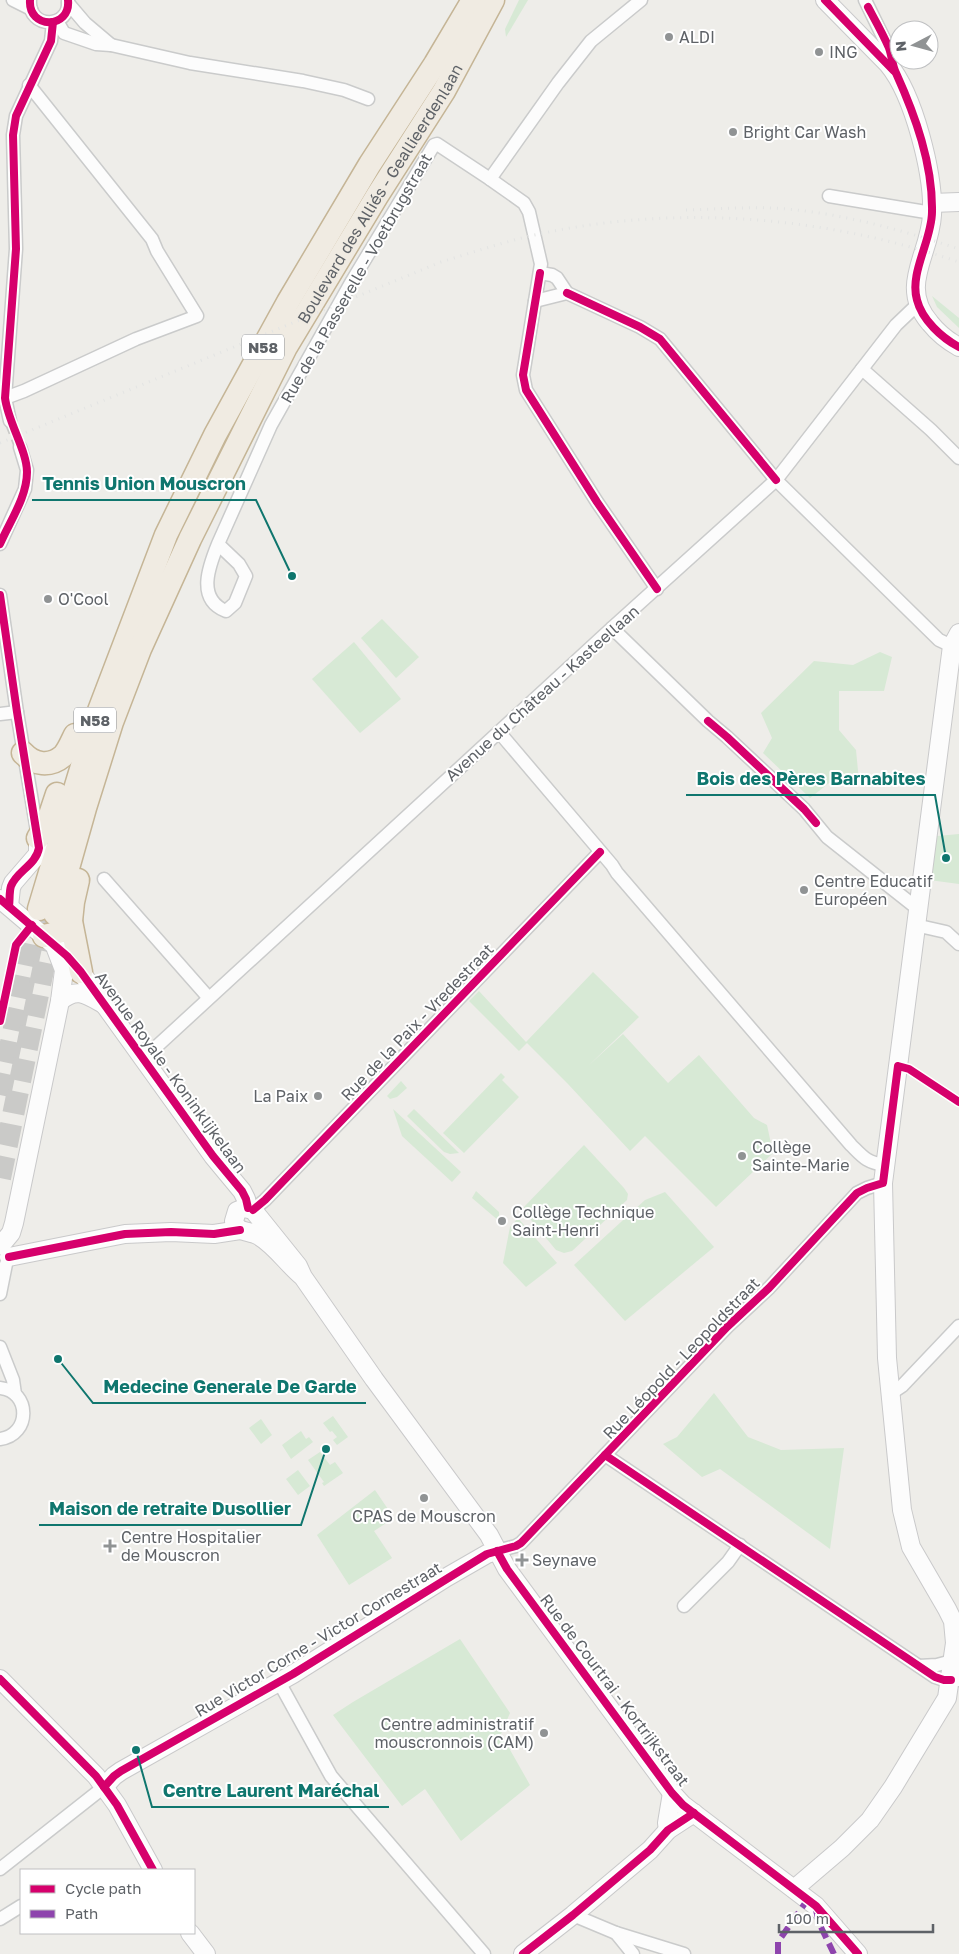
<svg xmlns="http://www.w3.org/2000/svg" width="959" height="1954" viewBox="0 0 959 1954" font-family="'Golos Text',sans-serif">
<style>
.green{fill:#d7e9d5}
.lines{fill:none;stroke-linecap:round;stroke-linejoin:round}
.street-tunnel{stroke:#cacac8;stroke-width:12;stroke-dasharray:12 6;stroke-linecap:butt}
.highway-tunnel{stroke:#cacac8;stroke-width:22;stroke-dasharray:22 11;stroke-linecap:butt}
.street-casing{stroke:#cacbcb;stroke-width:15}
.secondary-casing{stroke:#c9c9ca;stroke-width:20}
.highway-casing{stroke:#c5b596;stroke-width:25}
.street{stroke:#fcfcfc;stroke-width:12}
.secondary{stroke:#fcfcfc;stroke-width:18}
.highway{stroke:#f0ebe2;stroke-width:22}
.rail{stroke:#e3e4e3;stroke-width:3;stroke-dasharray:1 6;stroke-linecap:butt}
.quiet{stroke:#8e44ad;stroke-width:6;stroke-dasharray:12 6;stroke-linecap:butt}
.cycleway-casing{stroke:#fff;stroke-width:11}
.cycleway{stroke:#d6006c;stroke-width:8}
.poi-dot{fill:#909394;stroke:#fff;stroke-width:2}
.labels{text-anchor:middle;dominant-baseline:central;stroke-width:4;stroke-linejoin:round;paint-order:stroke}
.shield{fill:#fff;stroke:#8e9195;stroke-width:1}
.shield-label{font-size:15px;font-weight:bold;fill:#5e6267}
.poi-label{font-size:16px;fill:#5e6267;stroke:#fff;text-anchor:start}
.street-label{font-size:16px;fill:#5e6267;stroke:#fff}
.leader{fill:none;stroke:#0f766e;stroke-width:2}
.callout-dot{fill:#0f766e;stroke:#fff;stroke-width:2}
.callout-label{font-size:18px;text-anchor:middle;font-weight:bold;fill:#0f766e;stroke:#fff;stroke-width:4;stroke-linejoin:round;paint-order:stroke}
</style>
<rect width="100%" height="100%" fill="#eeede9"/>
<g class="green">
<polygon points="519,0 528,0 506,37 505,29"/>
<polygon points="932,296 959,318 959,328 937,307"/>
<polygon points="382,619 419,657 396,678 361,638"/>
<polygon points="354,642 401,699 360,733 312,679"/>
<polygon points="880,652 892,657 884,691 839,691 839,730 856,750 859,781 833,780 810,798 763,753 772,738 761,713 814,661 853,665"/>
<polygon points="959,834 959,884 929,880 937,836"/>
<polygon points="593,972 639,1017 588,1066 623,1034 668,1083 699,1055 754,1118 767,1125 773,1153 716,1207 645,1136 630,1151 568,1084 527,1043 519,1051 469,1001 479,991 526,1042"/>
<polygon points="501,1073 505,1077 502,1080 519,1097 464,1153 443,1133"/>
<polygon points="401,1081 407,1088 397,1097 390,1099 387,1096"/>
<polygon points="393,1109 461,1172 452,1182 402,1136"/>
<polygon points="414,1109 459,1153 450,1154 444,1152 407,1116"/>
<polygon points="584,1145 624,1188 628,1194 627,1200 572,1251 564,1253 556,1250 522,1209"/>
<polygon points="476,1191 499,1212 499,1221 472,1198"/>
<polygon points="665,1192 714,1247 625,1321 574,1265 645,1200"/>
<polygon points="518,1218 557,1263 526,1287 503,1263 510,1227"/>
<polygon points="714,1393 748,1437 781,1450 844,1448 830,1549 720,1469 702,1477 663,1444 677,1437"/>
<polygon points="333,1416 348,1437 337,1445 333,1440 337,1437 332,1431 330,1432 323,1423"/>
<polygon points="261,1419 272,1435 261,1444 249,1428"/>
<polygon points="301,1431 306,1439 309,1437 313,1442 291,1459 282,1445"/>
<polygon points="320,1452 330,1465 335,1462 343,1473 324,1486 322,1483 324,1482 308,1460"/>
<polygon points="298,1470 310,1486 298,1495 286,1479"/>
<polygon points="375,1490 394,1518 374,1531 392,1558 349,1585 317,1535"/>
<polygon points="460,1639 510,1713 501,1734 530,1785 461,1841 425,1789 402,1806 333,1715 353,1702"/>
</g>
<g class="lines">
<polyline class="street-tunnel" points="10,421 20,447"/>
<g class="highway-tunnel">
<polyline points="0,1095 39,909"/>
<polyline points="0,1178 53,922"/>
</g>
<defs>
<g id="street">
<polyline points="13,0 31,9"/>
<path d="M 30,0 C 28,30 71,29 68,0"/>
<polyline points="865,0 889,49 895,70"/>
<polyline points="68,3 85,23 111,45"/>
<polyline points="57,21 64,33 96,44 111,45 190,63 303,81 344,90 368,99"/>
<polyline points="490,179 558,83 591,41 641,0"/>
<polyline points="829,196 932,213"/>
<polyline points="540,273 552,275 557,278 567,293 640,327 660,339 776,480 939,640 952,646"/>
<polyline points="535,301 567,293"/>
<polyline points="862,369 931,430 959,458"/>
<polyline points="5,398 24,391 136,339 197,316 157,251 152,239 29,85"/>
<polyline points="10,421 5,398 16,249 13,135 16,116 51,41 53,22"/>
<polyline points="0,544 25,489 27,470 20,447"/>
<path d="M 218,544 L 239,564 L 246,576 L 235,603 L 226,611 C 196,599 209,566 218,544 L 271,425 L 352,281 L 434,145 L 437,144 L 490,179 L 524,203 L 529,212 L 541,264 L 523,375 L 526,390 L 597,502 L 657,589"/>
<polyline points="0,595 17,712 38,837"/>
<polyline points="612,628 708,721 727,737 804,809 827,837 918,909"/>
<polyline points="0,714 17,712"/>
<path d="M 499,732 L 612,865 L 617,873 L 851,1145 C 863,1157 866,1162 884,1165"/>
<polyline points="104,879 208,997"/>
<polyline points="915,925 946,932 959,944"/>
<polyline points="143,1059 612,628 776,480 896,325 918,304"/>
<polyline points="253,1210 265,1200 600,852"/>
<polyline points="0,1294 6,1264"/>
<polyline points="0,1347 13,1380 15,1394"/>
<path d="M 0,1388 C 31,1391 31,1435 0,1439"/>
<polyline points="890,1394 902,1386 959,1326"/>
<polyline points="605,1455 935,1677 944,1680 959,1680"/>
<polyline points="497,1551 516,1546 521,1543 727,1327 769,1288 857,1193 867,1188 883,1183"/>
<polyline points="684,1606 728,1562 740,1545"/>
<polyline points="919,1666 937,1665 952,1661"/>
<polyline points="279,1682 331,1776 484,1954"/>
<polyline points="0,1869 104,1787"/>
<polyline points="573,1915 616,1933 684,1954"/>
<polyline points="0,1919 21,1906"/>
<polyline points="616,1933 633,1954"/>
</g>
<g id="secondary">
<path d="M 825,0 L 888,64 C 914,95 934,175 932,215 C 930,255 898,286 930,323 C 938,333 948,341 959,347"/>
<polyline points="932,203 959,202"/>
<polyline points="0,899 67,956 81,972 213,1156 242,1191 246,1199 248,1208"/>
<polyline points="9,906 11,888 13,883 38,854 38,838"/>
<path d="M 60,1001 C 77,987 86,994 103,1004"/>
<polyline points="1,1245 11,1233 14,1223 60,1001 64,970 56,949"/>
<polyline points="9,1257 125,1234 171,1232 214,1234 240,1230"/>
<path d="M 303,1277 C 288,1265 276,1246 259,1236 C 250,1230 237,1234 234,1221 L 237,1211 L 244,1208 L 253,1210 L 298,1266 L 303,1277 L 374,1379 L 489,1535 L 507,1569 L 672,1793 L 683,1805 L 816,1906 L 858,1954"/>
<polyline points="0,1679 96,1776 117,1805 153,1870"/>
<polyline points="104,1787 114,1776 121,1771 293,1674 447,1577 487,1554 497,1551"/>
<polyline points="668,1830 667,1823 672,1793"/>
<polyline points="794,1889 842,1848 870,1820 893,1787 947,1698 955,1643 953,1621 947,1609 911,1547 902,1510 887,1358 883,1183 952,646 959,633"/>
<polyline points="190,1933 206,1954"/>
<polyline points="523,1954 573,1915 650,1850 668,1830 694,1813"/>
</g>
<g id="highway">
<path d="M 23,753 C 34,765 50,767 63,756 C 68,751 72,741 75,735"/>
<polyline points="38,838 48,821 57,794"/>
<polyline points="78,880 73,902 71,921 81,972"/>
<polyline points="39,909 97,716 166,535 215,435 288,302 370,164 435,64 473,0"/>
<path id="s1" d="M 55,914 L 85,808 L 112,722 L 140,649 L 190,539 L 286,347 L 377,196 L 444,91 L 493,0"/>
<path d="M 44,936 C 56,933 64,932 71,921"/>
</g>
</defs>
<use href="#street" class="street-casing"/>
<use href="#secondary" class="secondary-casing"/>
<use href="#highway" class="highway-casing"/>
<use href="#street" class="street"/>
<use href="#secondary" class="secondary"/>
<use href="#highway" class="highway"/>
<g class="rail">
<path d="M 686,210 C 716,209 745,207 774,208 C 837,212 899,229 959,249"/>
<path d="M 0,443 L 441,262 C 474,252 506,241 539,234 C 679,204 824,216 959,262"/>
</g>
<g class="quiet">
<polyline points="816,1910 819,1923 834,1954"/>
<polyline points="778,1954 778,1942 808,1899"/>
</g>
<defs>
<g id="cycleway">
<path d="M 30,0 C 28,30 71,29 68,0"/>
<polyline points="825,0 894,71"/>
<path d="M 868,7 C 875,20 883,34 889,48 C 892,56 892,65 896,73 C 915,115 933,164 932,212 C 932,240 909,273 917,300 C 922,320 942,338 959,347"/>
<polyline points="540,273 523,375 526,390 597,502 657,589"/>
<polyline points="567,293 640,327 660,339 776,480"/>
<path d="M 0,544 C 10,521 27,497 27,472 C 27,451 8,422 5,398 L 16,249 L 13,135 L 16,116 L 51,41 L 53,22"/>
<path d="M 0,595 L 17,712 L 39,848 C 36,865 17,871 11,886 C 9,892 10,900 9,906"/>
<polyline points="708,721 727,737 804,809 816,823"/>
<polyline points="0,899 67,956 81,972 213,1156 242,1191 246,1199 248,1208"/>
<polyline points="0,1021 16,945 32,925"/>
<polyline points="253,1210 265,1200 600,852"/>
<polyline points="9,1257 125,1234 171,1232 214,1234 240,1230"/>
<polyline points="605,1455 935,1677 944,1680 951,1680"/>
<polyline points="497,1551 507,1569 672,1793 683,1805 816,1906 858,1954"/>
<polyline points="0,1679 96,1776 117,1805 153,1870"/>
<polyline points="104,1787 114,1776 121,1771 293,1674 487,1554 516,1546 521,1543 727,1327 769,1288 857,1193 867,1188 883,1183 898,1066 909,1069 959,1102"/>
<polyline points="523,1954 573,1915 650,1850 668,1830 694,1813"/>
</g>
</defs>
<use href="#cycleway" class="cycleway-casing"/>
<use href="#cycleway" class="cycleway"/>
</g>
<g class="poi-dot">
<circle cx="669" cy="37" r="5"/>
<circle cx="819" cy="52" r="5"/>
<circle cx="733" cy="132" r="5"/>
<circle cx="48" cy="599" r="5"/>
<circle cx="804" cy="890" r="5"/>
<circle cx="318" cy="1096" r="5"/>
<circle cx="742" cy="1156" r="5"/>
<circle cx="502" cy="1221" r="5"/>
<circle cx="424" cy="1498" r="5"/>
<path d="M107.5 1538.5h5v5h5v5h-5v5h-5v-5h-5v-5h5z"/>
<path d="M519.5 1552.5h5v5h5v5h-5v5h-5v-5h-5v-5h5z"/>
<circle cx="544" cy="1733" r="5"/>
</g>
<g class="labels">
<g class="shield">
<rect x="242" y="334.5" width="42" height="25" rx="4"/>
<rect x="74" y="707.5" width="42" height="25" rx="4"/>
</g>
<g class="shield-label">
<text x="263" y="347">N58</text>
<text x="95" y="720">N58</text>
</g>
<g class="poi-label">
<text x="679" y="37">ALDI</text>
<text x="829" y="52">ING</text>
<text x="743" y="132">Bright Car Wash</text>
<text x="58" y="599">O'Cool</text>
<text x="814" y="881">Centre Educatif<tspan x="814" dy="18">Européen</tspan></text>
<text x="308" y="1096" text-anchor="end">La Paix</text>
<text x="752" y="1147">Collège<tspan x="752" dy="18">Sainte-Marie</tspan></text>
<text x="512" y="1212">Collège Technique<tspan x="512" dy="18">Saint-Henri</tspan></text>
<text x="424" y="1516" text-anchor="middle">CPAS de Mouscron</text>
<text x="121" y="1537">Centre Hospitalier<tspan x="121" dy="18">de Mouscron</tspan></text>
<text x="532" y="1560">Seynave</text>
<text x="534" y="1724" text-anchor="end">Centre administratif<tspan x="534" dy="18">mouscronnois (CAM)</tspan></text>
</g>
<g class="street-label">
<text stroke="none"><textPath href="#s1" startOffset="794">Boulevard des Alliés - Geallieerdenlaan</textPath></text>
<text transform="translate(356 278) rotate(-60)">Rue de la Passerelle - Voetbrugstraat</text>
<text transform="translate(542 693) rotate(-42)">Avenue du Château - Kasteellaan</text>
<text transform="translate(417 1022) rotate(-46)">Rue de la Paix - Vredestraat</text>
<text transform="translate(171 1072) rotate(54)">Avenue Royale - Koninklijkelaan</text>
<text transform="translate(681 1358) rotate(-46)">Rue Léopold - Leopoldstraat</text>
<text transform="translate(318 1639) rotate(-31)">Rue Victor Corne - Victor Cornestraat</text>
<text transform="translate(615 1690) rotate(53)">Rue de Courtrai - Kortrijkstraat</text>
</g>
</g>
<path class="leader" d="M292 576L256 500H32M946 858L935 795H686M58 1359L93 1403H366M326 1449L301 1525H39M136 1750L152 1807H389"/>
<g class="callout-dot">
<circle cx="292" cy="576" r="5"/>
<circle cx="946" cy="858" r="5"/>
<circle cx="58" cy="1359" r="5"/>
<circle cx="326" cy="1449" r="5"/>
<circle cx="136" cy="1750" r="5"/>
</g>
<g class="callout-label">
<text x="144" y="490">Tennis Union Mouscron</text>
<text x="811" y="785">Bois des Pères Barnabites</text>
<text x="230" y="1393">Medecine Generale De Garde</text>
<text x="170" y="1515">Maison de retraite Dusollier</text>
<text x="271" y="1797">Centre Laurent Maréchal</text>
</g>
<rect x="20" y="1869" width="175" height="65" fill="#ffffff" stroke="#bfc0c2"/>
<rect x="30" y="1885" width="25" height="8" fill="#d6006c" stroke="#bfc0c2"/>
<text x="65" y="1894" font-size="15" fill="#5e6267">Cycle path</text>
<rect x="30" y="1910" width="25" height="8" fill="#8e44ad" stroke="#bfc0c2"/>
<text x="65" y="1919" font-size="15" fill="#5e6267">Path</text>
<g transform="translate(914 45) rotate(264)"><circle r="24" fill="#ffffff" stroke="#bfc0c2"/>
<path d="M0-4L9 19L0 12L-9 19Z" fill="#909394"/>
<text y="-8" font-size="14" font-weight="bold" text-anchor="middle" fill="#5e6267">N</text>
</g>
<path d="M779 1924v8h154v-8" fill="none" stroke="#5e6267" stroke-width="2.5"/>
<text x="786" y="1924" font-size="15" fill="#5e6267" stroke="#ffffff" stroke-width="4" paint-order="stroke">100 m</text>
</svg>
